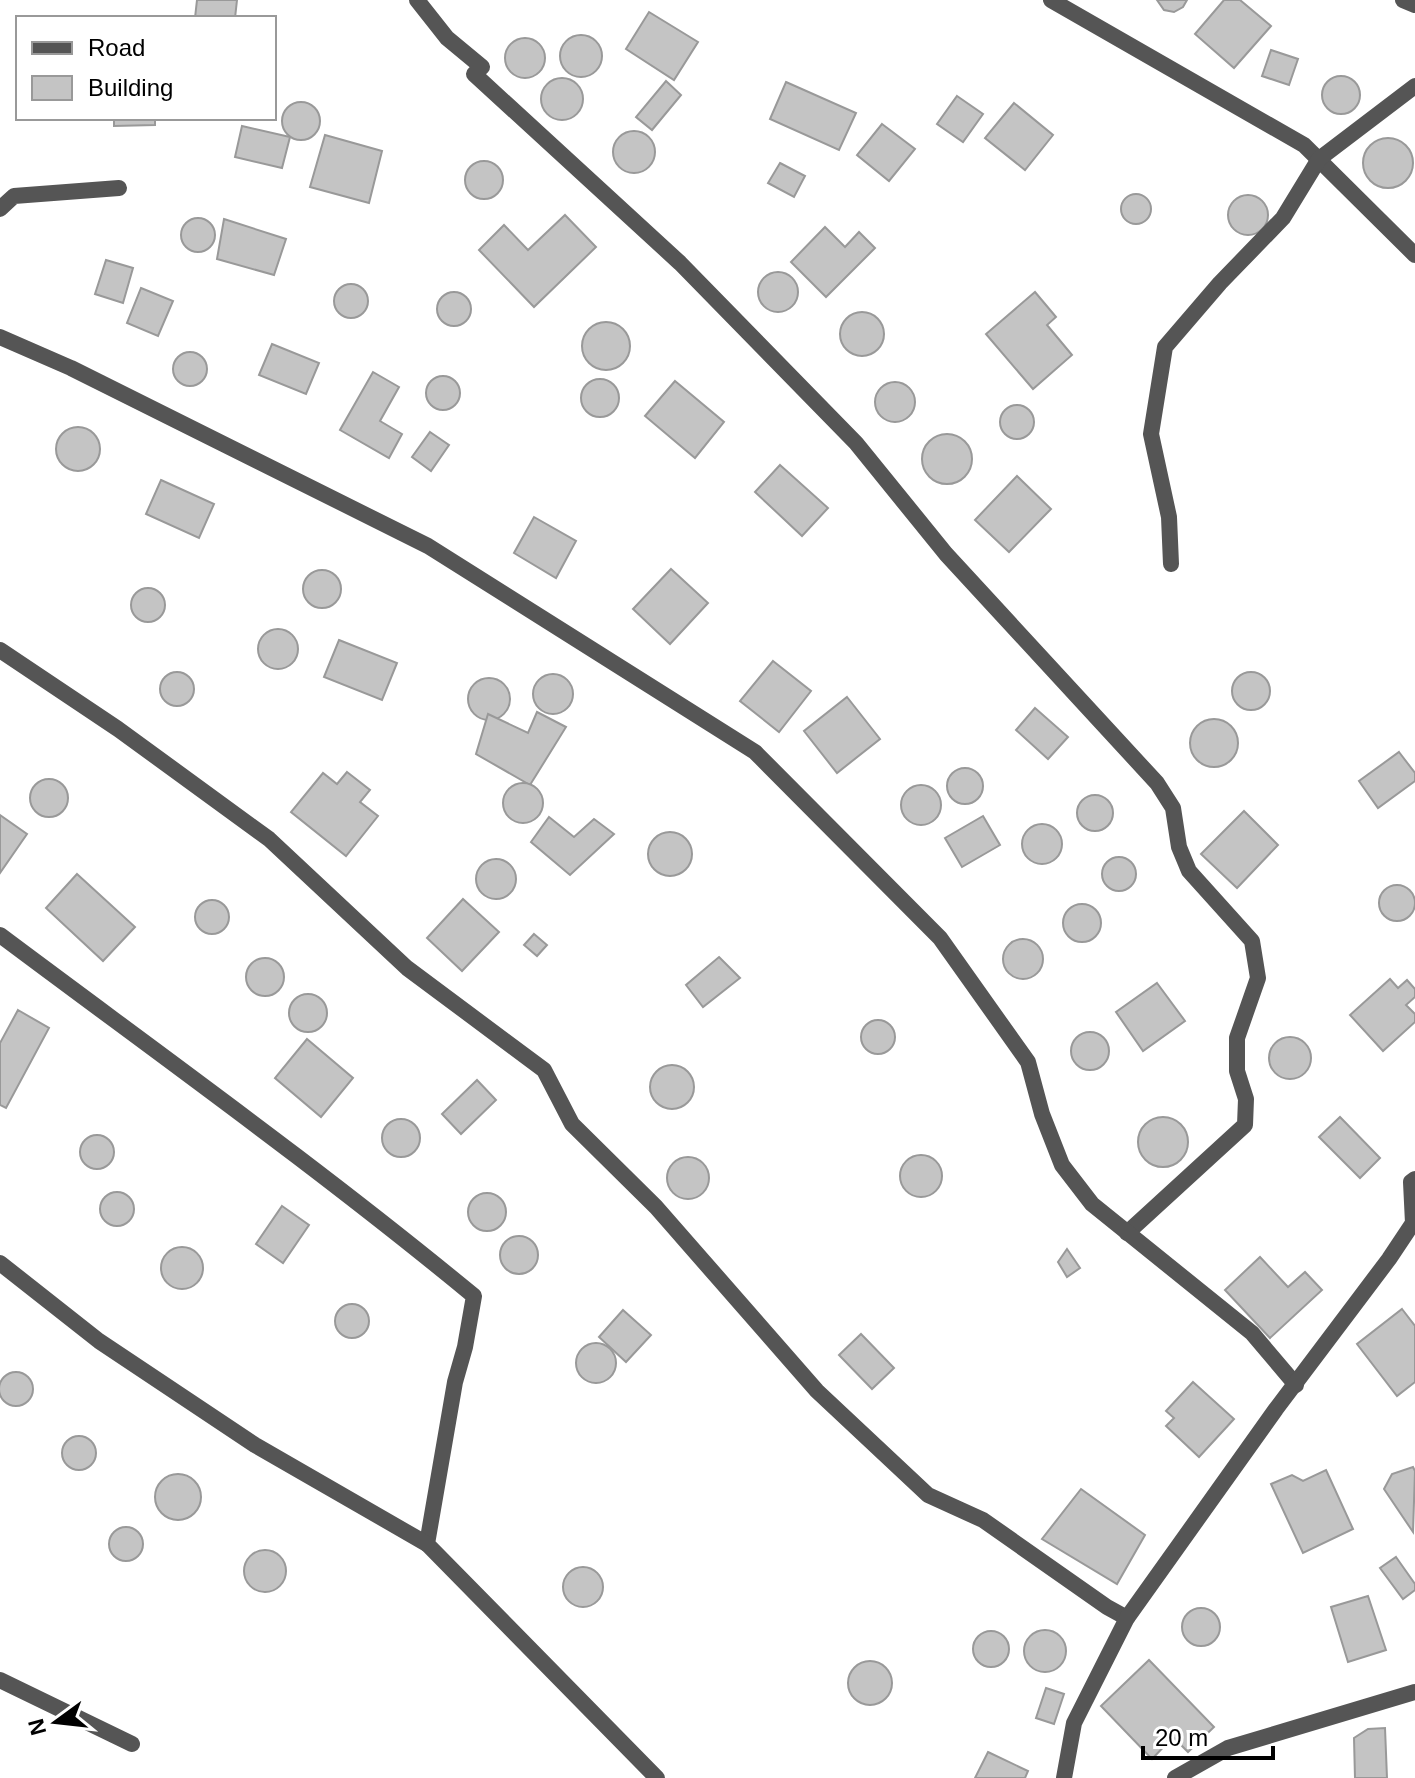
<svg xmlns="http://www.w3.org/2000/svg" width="1415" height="1778" viewBox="0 0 1415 1778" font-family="Helvetica,sans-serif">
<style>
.building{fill:#c4c4c4;stroke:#999;stroke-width:2}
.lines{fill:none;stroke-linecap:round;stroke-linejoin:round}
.service{stroke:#555;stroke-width:16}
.minor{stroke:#555;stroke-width:16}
</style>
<rect width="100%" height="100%" fill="#fff"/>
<g class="building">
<polygon points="197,0 237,0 235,18 195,18"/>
<polygon points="1157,0 1187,0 1183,7 1174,12 1164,10"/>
<polygon points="1224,0 1240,0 1271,26 1234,68 1195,34"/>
<polygon points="649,12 698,42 674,80 626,49"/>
<circle cx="581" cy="56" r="21"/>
<circle cx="525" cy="58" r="20"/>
<polygon points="1271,50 1298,59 1289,85 1262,76"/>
<circle cx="1341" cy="95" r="19"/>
<circle cx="562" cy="99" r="21"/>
<polygon points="666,81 681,95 652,130 636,117"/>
<polygon points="786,82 856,113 839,150 770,119"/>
<polygon points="957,96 983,114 963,142 937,124"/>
<circle cx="301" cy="121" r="19"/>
<polygon points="1014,103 1053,135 1025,170 985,138"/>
<polygon points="114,118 155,118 155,125 114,126"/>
<polygon points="882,124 915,149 889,181 857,155"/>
<polygon points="242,126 290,137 282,168 235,157"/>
<circle cx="634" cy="152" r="21"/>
<polygon points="325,135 382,151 369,203 310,187"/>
<circle cx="1388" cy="163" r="25"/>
<circle cx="484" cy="180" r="19"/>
<polygon points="780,163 805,176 794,197 768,183"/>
<circle cx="1136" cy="209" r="15"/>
<circle cx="1248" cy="215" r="20"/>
<polygon points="565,215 596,247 534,307 479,250 504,225 528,250"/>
<circle cx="198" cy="235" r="17"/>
<polygon points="224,219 286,239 274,275 217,259"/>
<polygon points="825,227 845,247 859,232 875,248 826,297 791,262"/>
<polygon points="106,260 133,268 123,303 95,294"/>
<circle cx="778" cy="292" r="20"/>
<circle cx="351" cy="301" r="17"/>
<polygon points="141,288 173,301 158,336 127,323"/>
<circle cx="454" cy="309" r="17"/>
<polygon points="1035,292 1056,317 1047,325 1072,355 1033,389 986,334"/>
<circle cx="862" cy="334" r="22"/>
<circle cx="606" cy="346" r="24"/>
<polygon points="272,344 319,363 306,394 259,375"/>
<circle cx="190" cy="369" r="17"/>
<polygon points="373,372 399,387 380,421 402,434 389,458 340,430"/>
<circle cx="443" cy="393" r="17"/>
<circle cx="600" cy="398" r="19"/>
<polygon points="675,381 724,422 695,458 645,416"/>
<circle cx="895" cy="402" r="20"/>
<circle cx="1017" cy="422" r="17"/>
<circle cx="78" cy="449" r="22"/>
<polygon points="430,432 449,445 431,471 412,457"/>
<circle cx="947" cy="459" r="25"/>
<polygon points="780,465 828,508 802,536 755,492"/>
<polygon points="1017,476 1051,509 1009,552 975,520"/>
<polygon points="161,480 214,504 199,538 146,514"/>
<polygon points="534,517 576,541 556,578 514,553"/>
<polygon points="671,569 708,603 670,644 633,609"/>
<circle cx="322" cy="589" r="19"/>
<circle cx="148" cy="605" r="17"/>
<circle cx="278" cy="649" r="20"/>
<polygon points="339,640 397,663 382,700 324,677"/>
<polygon points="773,661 811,691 779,732 740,701"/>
<circle cx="1251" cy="691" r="19"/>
<circle cx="177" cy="689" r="17"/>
<circle cx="553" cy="694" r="20"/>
<circle cx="489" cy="699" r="21"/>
<polygon points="847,697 880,739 837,773 804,731"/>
<polygon points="1035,708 1068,737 1048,759 1016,730"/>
<polygon points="537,712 566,727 530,785 476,754 488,714 528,733"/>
<circle cx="1214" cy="743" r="24"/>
<polygon points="1399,752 1415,773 1415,781 1378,808 1359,781"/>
<circle cx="965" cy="786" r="18"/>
<polygon points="347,772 370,790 360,802 378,816 346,856 291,812 323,773 337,784"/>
<circle cx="49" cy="798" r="19"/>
<circle cx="523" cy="803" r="20"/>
<circle cx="921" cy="805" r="20"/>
<circle cx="1095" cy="813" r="18"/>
<polygon points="1244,811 1278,845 1237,888 1201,854"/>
<polygon points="0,815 27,834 0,873"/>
<polygon points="983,816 1000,845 962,867 945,838"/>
<polygon points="549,817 574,837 594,819 614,834 570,875 531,842"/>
<circle cx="1042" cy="844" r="20"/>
<circle cx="670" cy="854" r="22"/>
<circle cx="1119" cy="874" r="17"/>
<circle cx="496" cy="879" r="20"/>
<polygon points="77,874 135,927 103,961 46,908"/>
<circle cx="1397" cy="903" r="18"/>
<polygon points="463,899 499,932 462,971 427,938"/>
<circle cx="212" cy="917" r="17"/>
<circle cx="1082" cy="923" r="19"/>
<polygon points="534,934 547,945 537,956 524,945"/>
<circle cx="1023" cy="959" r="20"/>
<polygon points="719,957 740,978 703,1007 686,985"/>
<circle cx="265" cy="977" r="19"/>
<polygon points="1390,979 1398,988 1407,980 1415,989 1415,997 1406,1005 1415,1014 1415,1022 1383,1051 1350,1015"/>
<polygon points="1157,983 1185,1021 1143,1051 1116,1012"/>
<circle cx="308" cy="1013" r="19"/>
<polygon points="18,1010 49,1028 6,1108 0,1105 0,1043"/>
<circle cx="878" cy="1037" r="17"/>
<circle cx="1090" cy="1051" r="19"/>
<circle cx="1290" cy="1058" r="21"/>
<polygon points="307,1039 353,1078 321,1117 275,1078"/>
<circle cx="672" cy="1087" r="22"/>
<polygon points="477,1080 496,1100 461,1134 442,1114"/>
<circle cx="1163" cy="1142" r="25"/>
<polygon points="1340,1117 1380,1158 1360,1178 1319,1137"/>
<circle cx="401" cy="1138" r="19"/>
<circle cx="97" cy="1152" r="17"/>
<circle cx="921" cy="1176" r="21"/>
<circle cx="688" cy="1178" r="21"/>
<circle cx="117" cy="1209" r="17"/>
<circle cx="487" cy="1212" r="19"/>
<polygon points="282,1206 309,1225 283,1263 256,1244"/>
<circle cx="519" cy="1255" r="19"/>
<circle cx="182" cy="1268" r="21"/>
<polygon points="1067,1249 1080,1268 1067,1277 1058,1262"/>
<polygon points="1260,1257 1288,1287 1305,1272 1322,1290 1270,1338 1225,1290"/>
<circle cx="352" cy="1321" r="17"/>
<polygon points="1402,1309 1415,1326 1415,1382 1397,1396 1357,1344"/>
<polygon points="623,1310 651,1335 626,1362 599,1337"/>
<polygon points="861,1334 894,1368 872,1389 839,1355"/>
<circle cx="596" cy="1363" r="20"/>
<circle cx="16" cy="1389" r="17"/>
<polygon points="1193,1382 1234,1419 1199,1457 1166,1426 1174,1418 1166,1411"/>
<circle cx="79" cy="1453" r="17"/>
<polygon points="1413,1467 1415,1471 1413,1532 1384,1489 1392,1474"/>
<polygon points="1326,1470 1353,1529 1303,1553 1271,1484 1292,1475 1303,1481"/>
<circle cx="178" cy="1497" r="23"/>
<polygon points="1081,1489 1145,1535 1117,1584 1042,1539"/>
<circle cx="126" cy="1544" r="17"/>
<circle cx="265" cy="1571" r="21"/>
<polygon points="1396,1557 1415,1584 1415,1590 1403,1599 1380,1568"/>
<circle cx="583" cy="1587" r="20"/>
<polygon points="1368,1596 1386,1650 1348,1662 1331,1607"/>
<circle cx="1201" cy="1627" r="19"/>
<circle cx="1045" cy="1651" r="21"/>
<circle cx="991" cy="1649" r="18"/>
<polygon points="1149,1660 1214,1727 1188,1752 1173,1737 1152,1759 1101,1706"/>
<circle cx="870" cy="1683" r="22"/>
<polygon points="1046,1688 1064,1694 1054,1724 1036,1718"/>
<polygon points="1385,1728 1387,1778 1355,1778 1354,1738 1368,1729"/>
<polygon points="988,1752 1028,1771 1025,1778 975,1778"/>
</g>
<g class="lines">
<polyline class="service" points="0,209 14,196 119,188"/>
<g class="minor">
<polyline points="417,0 447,38 482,67 474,74 680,263 856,443 946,554 1157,783 1173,808 1179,847 1189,871 1252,941 1258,978 1237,1038 1237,1071 1246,1099 1245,1125 1127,1233"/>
<polyline points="1051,0 1304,145 1415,255"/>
<polyline points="1403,0 1415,5"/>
<polyline points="0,337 71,368 428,546 755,752 940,938 1028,1062 1042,1114 1062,1165 1092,1204 1252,1333 1296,1385"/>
<polyline points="1171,564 1169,517 1151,434 1165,347 1220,283 1283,218 1319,159 1415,86"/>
<polyline points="0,650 118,729 269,839 407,968 544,1070 572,1124 656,1207 817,1391 928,1495 983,1520 1107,1607 1127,1618"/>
<path d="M 0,935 C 159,1054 320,1169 474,1296 L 465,1347 L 455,1382 L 427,1544 L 657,1778"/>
<polyline points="0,1263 99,1341 255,1445 427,1544"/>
<polyline points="0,1680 132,1744"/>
<polyline points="1064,1778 1074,1723 1127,1618 1276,1409 1389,1259 1413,1223 1411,1182 1415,1179"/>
<polyline points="1175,1778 1228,1748 1415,1692"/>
</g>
</g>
<rect x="16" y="16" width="260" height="104" fill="#ffffff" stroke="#999999" stroke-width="2"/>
<rect x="32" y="42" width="40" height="12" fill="#555555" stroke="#999999" stroke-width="2"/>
<text x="88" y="56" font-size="24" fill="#000000">Road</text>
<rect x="32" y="76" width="40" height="24" fill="#c4c4c4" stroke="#999999" stroke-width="2"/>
<text x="88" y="96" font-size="24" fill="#000000">Building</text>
<g transform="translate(56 1722) rotate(255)" stroke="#ffffff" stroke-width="6" paint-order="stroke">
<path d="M0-6L14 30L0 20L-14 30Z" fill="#000000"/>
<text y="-12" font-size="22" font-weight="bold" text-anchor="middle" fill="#000000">N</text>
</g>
<path d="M1143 1746v12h130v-12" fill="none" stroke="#000000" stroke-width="4"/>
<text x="1155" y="1746" font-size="24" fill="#000000" stroke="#ffffff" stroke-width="6" paint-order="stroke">20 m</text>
</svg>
